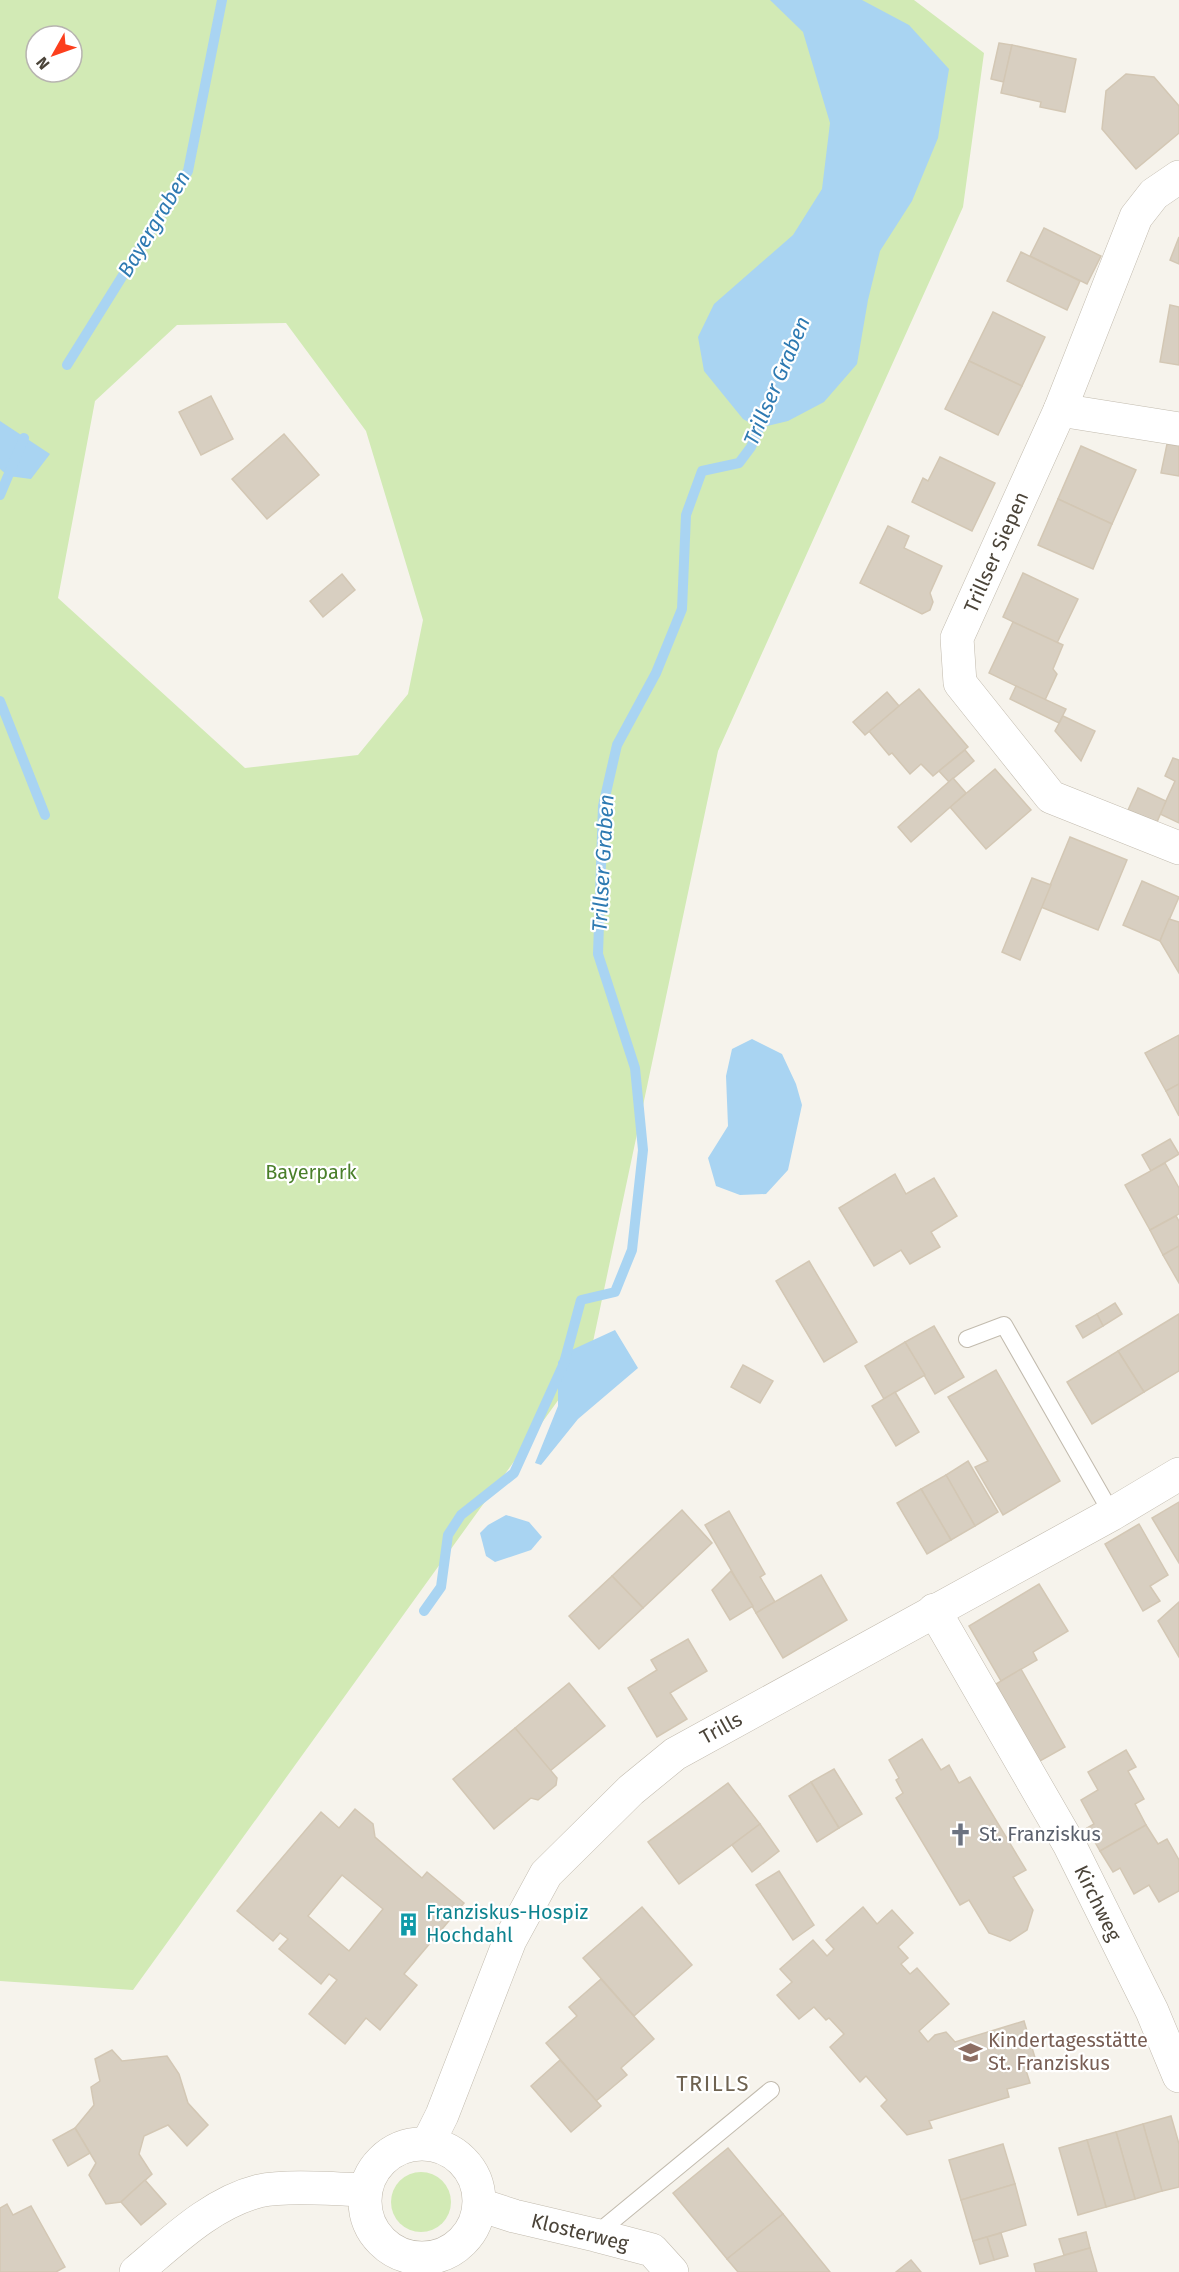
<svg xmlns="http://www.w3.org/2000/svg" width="1179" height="2272" viewBox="0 0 1179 2272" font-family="'Fira Sans',sans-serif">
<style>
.green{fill:#d2eab5;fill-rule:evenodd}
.water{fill:#a9d4f2}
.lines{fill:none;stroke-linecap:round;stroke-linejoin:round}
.stream{stroke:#a9d4f2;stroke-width:10}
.building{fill:#d8cfc1;stroke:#d3c7b4;stroke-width:1.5;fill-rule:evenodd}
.lane-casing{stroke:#c2bbae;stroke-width:18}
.street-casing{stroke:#c2bbae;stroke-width:34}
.lane{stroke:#fff;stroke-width:16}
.street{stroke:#fff;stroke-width:33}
.labels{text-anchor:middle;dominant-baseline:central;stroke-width:4.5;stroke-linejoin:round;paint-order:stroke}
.street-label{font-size:20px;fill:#4b4439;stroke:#fff}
.park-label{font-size:20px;fill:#4a7f2a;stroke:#fff}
.worship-label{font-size:20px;fill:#5b616d;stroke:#fff;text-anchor:start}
.culture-label{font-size:20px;fill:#0d838f;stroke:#fff;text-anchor:start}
.education-label{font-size:20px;fill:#785e54;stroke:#fff;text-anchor:start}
.water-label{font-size:21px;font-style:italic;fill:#2e7ab2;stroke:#fff}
.quarter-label{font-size:22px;letter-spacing:1.5px;fill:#6e6250;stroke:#fff}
</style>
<rect width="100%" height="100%" fill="#f6f3ec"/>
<g class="green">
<path d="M 0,0 L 914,0 L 984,53 L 963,207 L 718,751 L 590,1356 L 133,1990 L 0,1981 ZM 36,36 L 72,36 L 72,72 L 36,72 ZM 286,323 L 366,431 L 423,620 L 408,694 L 358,755 L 245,768 L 58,598 L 95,401 L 177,325 Z"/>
<circle cx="421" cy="2202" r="30"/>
</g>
<g class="water">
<polygon points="770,0 862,0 909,25 949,69 938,138 912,201 880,251 868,300 857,364 824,402 788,421 759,428 743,419 704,371 698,337 714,304 793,235 822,189 830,123 803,32"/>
<polygon points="0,421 50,454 31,479 8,476 0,469"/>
<polygon points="752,1039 782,1054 796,1084 802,1105 788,1170 766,1194 740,1195 716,1186 708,1158 728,1126 726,1076 732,1049"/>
<polygon points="615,1330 638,1368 578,1419 541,1465 535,1463 558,1406 558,1362 565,1353"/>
<polygon points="506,1515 529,1522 542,1537 531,1550 495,1562 486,1556 480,1533 488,1525"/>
</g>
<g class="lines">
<g class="stream">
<polyline points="67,365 188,171 222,0"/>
<polyline points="0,495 24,438"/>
<polyline points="0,701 45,815"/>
<polyline points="424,1611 441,1587 448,1535 461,1515 514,1473 564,1363 581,1300 615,1292 632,1250 643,1150 635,1068 598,954 603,806 617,745 656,673 682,609 686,515 702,471 739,463 751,447 765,415"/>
</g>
</g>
<g class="building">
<polygon points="999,43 1012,45 1004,82 991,79"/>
<polygon points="1012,45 1076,59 1065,112 1040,107 1041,102 1001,93"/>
<polygon points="1126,74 1154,77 1179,106 1179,133 1136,169 1102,129 1106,91"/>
<polygon points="1044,228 1101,256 1087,284 1030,256"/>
<polygon points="1179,237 1179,264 1170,260"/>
<polygon points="1021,252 1080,281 1067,310 1007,281"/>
<polygon points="1170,305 1179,307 1179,365 1160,362"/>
<polygon points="993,312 1045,337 1022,386 969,361"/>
<polygon points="969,361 1022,386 998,435 945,409"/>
<polygon points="211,396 233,439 201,455 179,412"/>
<polygon points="284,434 319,475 267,519 232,479"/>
<polygon points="1167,444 1179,446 1179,476 1161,473"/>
<polygon points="1081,446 1136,470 1112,524 1058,499"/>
<polygon points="940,457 995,483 972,531 912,502 923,478 928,481"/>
<polygon points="1058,499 1112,524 1093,569 1038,545"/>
<polygon points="888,526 909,536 904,548 942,566 930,593 933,602 930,610 922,614 860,583"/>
<polygon points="1023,573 1078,599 1057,643 1003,617"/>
<polygon points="342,574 355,590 323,617 310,601"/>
<polygon points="1013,622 1063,645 1053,669 1057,674 1045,700 989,673"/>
<polygon points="1016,686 1066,709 1059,723 1010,699"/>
<polygon points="919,689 968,747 933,776 921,764 910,774 892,753 889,755 869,731"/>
<polygon points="887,692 899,706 865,735 853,722"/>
<polygon points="1063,716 1095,731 1081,761 1055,731"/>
<polygon points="965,750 974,761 949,782 939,771"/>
<polygon points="1173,758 1179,760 1179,823 1160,814 1175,781 1165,776"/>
<polygon points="995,769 1031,810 986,849 950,807"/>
<polygon points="953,778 966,793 911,842 898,827"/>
<polygon points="1138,788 1166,801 1157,822 1128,810"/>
<polygon points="1070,837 1127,860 1098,930 1041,907"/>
<polygon points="1032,878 1051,885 1020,960 1002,952"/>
<polygon points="1142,881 1179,897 1160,941 1123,925"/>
<polygon points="1169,919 1179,922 1179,973 1160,941"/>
<polygon points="1179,1035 1179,1084 1166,1091 1145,1053"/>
<polygon points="1179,1084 1179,1116 1166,1091"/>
<polygon points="1170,1139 1179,1154 1151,1171 1142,1155"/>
<polygon points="1165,1163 1179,1188 1179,1214 1150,1230 1125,1185"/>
<polygon points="895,1174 906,1194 934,1178 957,1216 931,1232 940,1247 910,1264 901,1250 874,1266 839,1208"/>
<polygon points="1176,1216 1179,1221 1179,1246 1163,1255 1150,1230"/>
<polygon points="1179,1246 1179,1283 1163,1255"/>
<polygon points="809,1261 857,1342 824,1362 776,1281"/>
<polygon points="1115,1303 1122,1314 1103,1326 1097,1314"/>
<polygon points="1097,1314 1103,1326 1083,1338 1076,1326"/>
<polygon points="1179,1314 1179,1371 1144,1392 1118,1351"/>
<polygon points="934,1326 964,1377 935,1394 905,1342"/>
<polygon points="905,1342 925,1375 884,1399 865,1366"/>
<polygon points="1118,1351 1144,1392 1092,1424 1067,1382"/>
<polygon points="743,1365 773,1381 760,1403 731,1387"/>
<polygon points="996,1370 1060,1481 1003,1515 975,1467 988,1461 948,1397"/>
<polygon points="895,1392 919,1432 896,1446 872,1406"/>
<polygon points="968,1461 998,1512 975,1526 946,1475"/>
<polygon points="946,1475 975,1526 951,1540 921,1489"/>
<polygon points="921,1489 951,1540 927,1554 897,1503"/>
<polygon points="1179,1502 1179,1563 1152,1518"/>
<polygon points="682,1510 712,1543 643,1608 612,1576"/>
<polygon points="729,1511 765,1574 760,1577 775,1602 756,1613 705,1525"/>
<polygon points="1139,1524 1168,1575 1150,1586 1160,1601 1143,1611 1105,1544"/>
<polygon points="731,1571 753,1606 730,1620 712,1590"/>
<polygon points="821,1575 847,1620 783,1658 756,1613"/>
<polygon points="612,1576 643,1608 599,1649 569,1616"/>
<polygon points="1039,1584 1068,1631 1033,1652 1037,1660 1001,1681 969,1626"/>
<polygon points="1179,1602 1179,1657 1158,1621"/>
<polygon points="688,1639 707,1671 670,1693 687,1719 657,1737 628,1688 657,1670 651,1660"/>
<polygon points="1021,1669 1065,1747 1040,1761 996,1684"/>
<polygon points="569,1683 605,1726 550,1771 515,1728"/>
<polygon points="515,1728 557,1778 556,1785 538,1800 531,1798 494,1829 453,1779"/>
<polygon points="922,1739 941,1770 949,1765 959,1783 970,1777 1026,1870 1013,1877 1033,1910 1027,1930 1010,1941 989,1933 969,1900 960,1905 896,1798 903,1793 896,1780 899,1778 889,1760"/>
<polygon points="1126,1750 1136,1767 1128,1771 1144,1799 1135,1804 1146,1825 1100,1851 1087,1828 1094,1824 1081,1800 1098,1790 1088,1772"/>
<polygon points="834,1769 862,1814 839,1828 811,1782"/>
<polygon points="811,1782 839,1828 817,1842 789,1796"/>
<polygon points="728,1783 760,1824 679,1884 648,1842"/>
<path d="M 355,1809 L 373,1824 L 375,1837 L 422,1878 L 427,1872 L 464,1903 L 404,1974 L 417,1985 L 380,2030 L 366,2018 L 345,2044 L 309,2014 L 337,1980 L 329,1974 L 321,1984 L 279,1949 L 288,1939 L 280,1933 L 273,1941 L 237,1911 L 321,1812 L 339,1828 ZM 342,1875 L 383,1909 L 349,1951 L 308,1916 Z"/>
<polygon points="760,1824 779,1851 752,1872 732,1845"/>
<polygon points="1146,1825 1158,1844 1167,1839 1179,1860 1179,1891 1159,1902 1149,1885 1134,1894 1120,1868 1113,1872 1100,1851"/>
<polygon points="779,1871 814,1925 793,1940 756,1885"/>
<polygon points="642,1907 692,1965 634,2016 583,1958"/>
<polygon points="863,1907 877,1924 892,1910 913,1933 898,1947 908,1958 901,1964 910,1974 917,1968 949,2004 919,2031 928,2042 935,2035 946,2032 955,2042 1024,2021 1036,2061 1024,2064 1030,2083 1007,2089 1009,2097 929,2121 932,2128 907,2135 881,2106 887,2100 866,2076 860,2082 830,2047 844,2034 829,2018 826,2020 814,2007 799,2019 777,1995 792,1982 780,1969 813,1940 827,1956 834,1949 826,1940"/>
<polygon points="601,1979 654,2039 621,2068 627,2075 596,2101 546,2043 577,2016 569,2007"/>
<polygon points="112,2050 122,2061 167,2056 179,2074 188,2103 208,2125 187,2146 168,2125 144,2136 139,2154 152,2174 121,2202 106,2204 89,2175 96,2163 75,2128 94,2105 91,2087 100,2081 95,2059"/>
<polygon points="560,2060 601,2106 571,2132 531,2086"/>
<polygon points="1171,2116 1179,2144 1179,2187 1162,2191 1143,2124"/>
<polygon points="1143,2124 1162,2191 1135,2199 1116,2132"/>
<polygon points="75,2128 90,2153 68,2166 53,2140"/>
<polygon points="1116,2132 1135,2199 1106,2207 1087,2140"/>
<polygon points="1087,2140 1106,2207 1078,2215 1059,2148"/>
<polygon points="1003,2144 1015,2184 961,2200 949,2160"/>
<polygon points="728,2148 783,2214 727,2259 673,2193"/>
<polygon points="145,2180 166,2204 141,2225 121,2202"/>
<polygon points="1015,2184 1026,2225 973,2241 961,2200"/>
<polygon points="7,2204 13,2215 31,2206 65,2267 56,2272 0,2272 0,2208"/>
<polygon points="783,2214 830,2272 738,2272 727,2259"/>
<polygon points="1086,2232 1090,2248 1064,2255 1059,2239"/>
<polygon points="1001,2233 1008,2256 994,2260 987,2237"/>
<polygon points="987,2237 994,2260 980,2264 973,2241"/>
<polygon points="1090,2248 1097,2272 1036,2272 1034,2264"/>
<polygon points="911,2260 921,2272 896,2272"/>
</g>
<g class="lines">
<defs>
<g id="lane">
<polyline points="967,1339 1004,1325 1112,1514"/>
<polyline points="595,2235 771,2090"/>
</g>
<g id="street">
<polyline points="1179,177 1154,194 1136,217 1060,410 957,638 960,683 1051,797 1179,848"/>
<polyline points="1060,410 1179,429"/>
<polyline points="934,1610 1069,1844 1152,2011 1179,2076"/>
<polyline points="428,2143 442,2115 510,1940 546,1874 631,1790 675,1754 1112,1514 1179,1474"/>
<circle cx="422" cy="2201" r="57"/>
<polyline points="480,2205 514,2216 595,2235 652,2250 672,2272"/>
<path d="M 136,2272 C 172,2242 211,2203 259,2191 C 286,2185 336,2189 365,2190"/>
</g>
</defs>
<use href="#lane" class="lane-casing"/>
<use href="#street" class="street-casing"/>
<use href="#lane" class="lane"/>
<use href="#street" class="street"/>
</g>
<defs>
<symbol id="church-bare" viewBox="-9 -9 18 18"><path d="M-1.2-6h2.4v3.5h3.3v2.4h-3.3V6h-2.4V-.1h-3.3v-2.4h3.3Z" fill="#6b7280" stroke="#fff" stroke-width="2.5" paint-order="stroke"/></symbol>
<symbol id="building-bare" viewBox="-9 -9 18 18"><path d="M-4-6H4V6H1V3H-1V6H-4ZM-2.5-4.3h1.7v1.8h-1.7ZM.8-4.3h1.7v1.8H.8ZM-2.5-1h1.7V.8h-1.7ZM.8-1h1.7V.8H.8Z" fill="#0f9aa8" stroke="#fff" stroke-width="2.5" paint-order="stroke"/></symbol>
<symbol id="school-bare" viewBox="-9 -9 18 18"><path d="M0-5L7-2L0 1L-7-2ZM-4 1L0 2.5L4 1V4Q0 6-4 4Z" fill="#8d6e63" stroke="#fff" stroke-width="2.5" paint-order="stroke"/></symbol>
</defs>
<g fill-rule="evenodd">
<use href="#church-bare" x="944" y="1818" width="33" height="33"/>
<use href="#building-bare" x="392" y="1908" width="33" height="33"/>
<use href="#school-bare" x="954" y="2036" width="33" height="33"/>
</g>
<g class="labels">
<g class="street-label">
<text transform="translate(996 552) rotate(-66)">Trillser Siepen</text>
<text transform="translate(721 1728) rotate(-29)">Trills</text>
<text transform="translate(1098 1903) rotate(64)">Kirchweg</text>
<text transform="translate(580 2232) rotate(14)">Klosterweg</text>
</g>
<g class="park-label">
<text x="311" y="1172">Bayerpark</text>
</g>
<g class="worship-label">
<text x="979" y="1834">St. Franziskus</text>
</g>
<g class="culture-label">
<text x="426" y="1912">Franziskus-Hospiz<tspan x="426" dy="23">Hochdahl</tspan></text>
</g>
<g class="education-label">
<text x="988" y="2040">Kindertagesstätte<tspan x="988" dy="23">St. Franziskus</tspan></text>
</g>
<g class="water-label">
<text transform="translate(154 224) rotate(-59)">Bayergraben</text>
<text transform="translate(777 381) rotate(-67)">Trillser Graben</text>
<text transform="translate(603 863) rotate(-87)">Trillser Graben</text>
</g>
<g class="quarter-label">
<text x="713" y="2083">TRILLS</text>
</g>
</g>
<g transform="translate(54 54) rotate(230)"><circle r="28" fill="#ffffff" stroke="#b7b4b0" stroke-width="1.5"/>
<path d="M0-4.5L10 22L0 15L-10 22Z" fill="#fc3f1d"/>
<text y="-9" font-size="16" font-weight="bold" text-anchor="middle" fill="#4b4439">N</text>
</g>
</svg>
